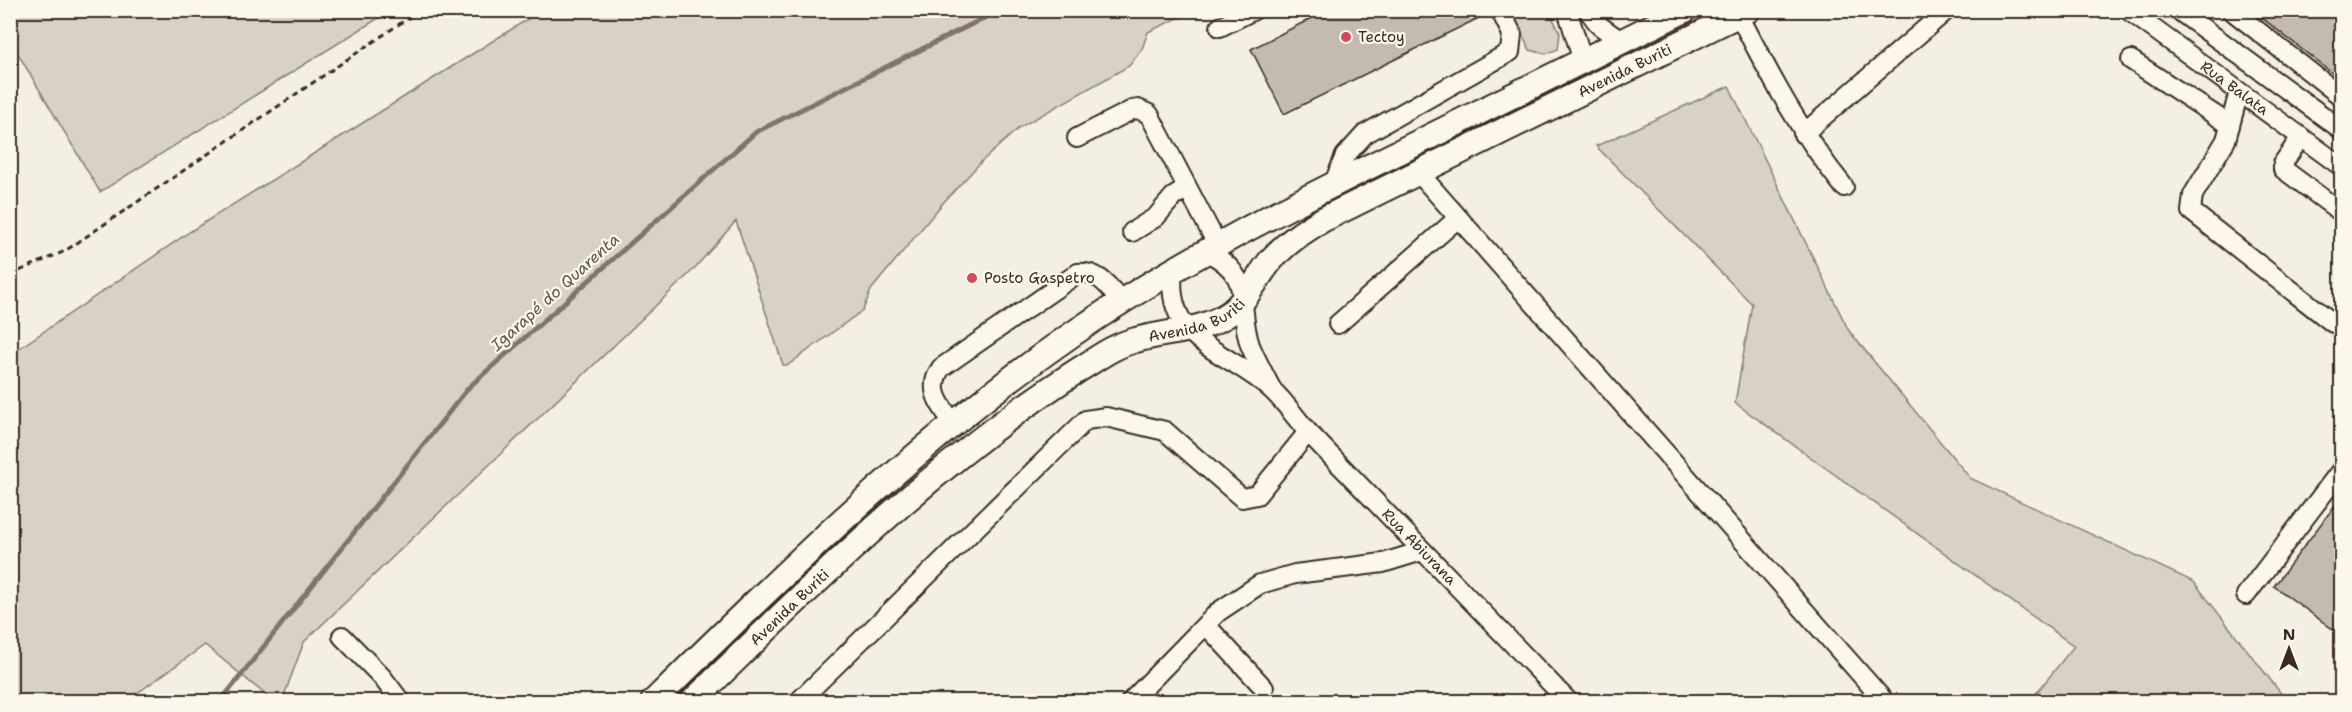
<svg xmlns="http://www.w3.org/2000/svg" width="2352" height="712" viewBox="0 0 2352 712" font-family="'Shantell Sans',sans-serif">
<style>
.green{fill:#d8d1c6;stroke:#8a7e72;stroke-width:1.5}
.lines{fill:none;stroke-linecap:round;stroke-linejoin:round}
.stream{stroke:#817468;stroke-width:5}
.building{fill:#c3bbb0;stroke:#3b2a1e;stroke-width:1.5}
.minor-casing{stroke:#3b2a1e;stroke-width:22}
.major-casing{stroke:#3b2a1e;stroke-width:28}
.path{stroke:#3b2a1e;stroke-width:3;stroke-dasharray:6 4.5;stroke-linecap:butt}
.minor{stroke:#fbf7ec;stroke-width:18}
.major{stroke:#fbf7ec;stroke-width:24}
.poi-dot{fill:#d1495b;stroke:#fbf7ec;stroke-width:2}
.labels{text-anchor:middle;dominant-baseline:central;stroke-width:4.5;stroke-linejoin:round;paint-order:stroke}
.poi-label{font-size:15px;fill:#3b2a1e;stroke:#fbf7ec;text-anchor:start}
.street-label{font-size:15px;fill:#3b2a1e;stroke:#fbf7ec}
.water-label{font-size:16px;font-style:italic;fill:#645549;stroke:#fbf7ec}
</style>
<rect width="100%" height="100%" fill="#f3efe4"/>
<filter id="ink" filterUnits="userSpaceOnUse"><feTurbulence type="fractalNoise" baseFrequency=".0167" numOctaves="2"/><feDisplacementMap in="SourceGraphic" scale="12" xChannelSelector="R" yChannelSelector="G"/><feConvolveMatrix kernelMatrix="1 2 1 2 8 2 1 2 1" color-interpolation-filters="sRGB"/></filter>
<g filter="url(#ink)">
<g class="green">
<polygon points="542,10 1193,11 1148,32 1142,49 1129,66 1020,127 982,161 942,204 871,290 863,310 788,365 783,365 736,221 693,270 304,642 282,701 273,701 205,645 126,701 11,701 11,354 191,231"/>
<polygon points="10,11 11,10 390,11 100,192 11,42"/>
<polygon points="1511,11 1549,11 1560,33 1558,49 1545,54 1530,50"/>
<polygon points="1729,86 1849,331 1970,478 2194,582 2287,701 2030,701 2074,646 1735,403 1752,304 1596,146"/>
</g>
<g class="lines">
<polyline class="stream" points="220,702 469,387 756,132 1000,10"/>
</g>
<g class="building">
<polygon points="1328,10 1489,10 1489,13 1284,114 1251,49"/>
<polygon points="2252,10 2342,10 2342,81"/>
<polygon points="2342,496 2342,636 2274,586"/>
</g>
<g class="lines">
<defs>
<g id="minor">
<polyline points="1567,10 1583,61"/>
<polyline points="1588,10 1600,26 1621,41"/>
<path id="s1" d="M 2128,10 L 2342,167"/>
<polyline points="2178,10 2342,130"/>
<polyline points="2231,10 2342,97"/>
<path d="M 1739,15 C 1770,76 1801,134 1844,187"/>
<polyline points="1220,27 1254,10"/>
<polyline points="2131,60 2230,125"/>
<polyline points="2239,92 2226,140 2193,195 2191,211 2333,323"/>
<polyline points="1803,134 1947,10"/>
<polyline points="2301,137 2283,163 2283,169 2342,213"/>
<polyline points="1077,138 1132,110 1138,109 1149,114 1218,246"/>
<polyline points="1418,172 1885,702"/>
<polyline points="1333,185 1345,156 1365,134 1510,52 1512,34 1500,10"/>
<polyline points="1132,232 1156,217 1173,197 1187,188"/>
<path d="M 1207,252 C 1256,276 1236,304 1250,345 C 1256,360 1264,374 1271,388"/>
<path id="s2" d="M 1173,271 C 1164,343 1229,351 1272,390 C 1285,402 1296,418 1308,432 L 1569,702"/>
<polyline points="1338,324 1457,219"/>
<path d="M 954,424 C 941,406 926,390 941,368 L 1078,273 C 1099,271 1109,287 1122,302"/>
<polyline points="2246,595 2342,469"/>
<polyline points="1206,625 1264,688"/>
<polyline points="342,636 382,677 401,702"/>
<polyline points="798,702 1086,420 1106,417 1165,431 1242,498 1257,495 1308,432"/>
<polyline points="1130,702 1218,612 1260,584 1295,574 1383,563 1422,551"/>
</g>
<g id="major">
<path d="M 653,702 C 786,571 920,439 1074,333 C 1177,262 1291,205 1403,150 C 1497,103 1591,56 1685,10"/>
<path id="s3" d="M 692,702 C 814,583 936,461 1080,369 C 1098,358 1115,345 1136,340 C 1167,331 1204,332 1231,312 C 1248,299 1258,275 1272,259 C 1287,242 1304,231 1322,220 L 1748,10"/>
</g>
</defs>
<use href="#minor" class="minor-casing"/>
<use href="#major" class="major-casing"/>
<polyline class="path" points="10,275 65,251 420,10"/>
<use href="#minor" class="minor"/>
<use href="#major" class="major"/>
</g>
</g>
<g class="poi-dot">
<circle cx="1346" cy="37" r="6"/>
<circle cx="972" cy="278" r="6"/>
</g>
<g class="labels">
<g class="poi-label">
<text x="1358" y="37">Tectoy</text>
<text x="984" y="278">Posto Gaspetro</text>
</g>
<g class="street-label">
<text stroke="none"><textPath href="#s3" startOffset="1144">Avenida Buriti</textPath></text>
<text stroke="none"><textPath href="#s1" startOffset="132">Rua Balata</textPath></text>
<text stroke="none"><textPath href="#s3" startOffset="640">Avenida Buriti</textPath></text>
<text stroke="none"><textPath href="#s2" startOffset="381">Rua Abiurana</textPath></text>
<text stroke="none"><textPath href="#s3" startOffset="136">Avenida Buriti</textPath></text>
</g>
<g class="water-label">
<text transform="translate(555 292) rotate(-42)">Igarapé do Quarenta</text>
</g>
</g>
<rect width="2352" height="712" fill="none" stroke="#fbf7ec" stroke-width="36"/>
<rect x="18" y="18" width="2316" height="676" fill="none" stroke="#3b2a1e" stroke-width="2" filter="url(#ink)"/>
<g transform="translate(2289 649)" stroke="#fbf7ec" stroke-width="4.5" paint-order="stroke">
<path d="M0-4.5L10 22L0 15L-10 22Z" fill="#3b2a1e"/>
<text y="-9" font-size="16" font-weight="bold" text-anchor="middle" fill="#3b2a1e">N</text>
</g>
</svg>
